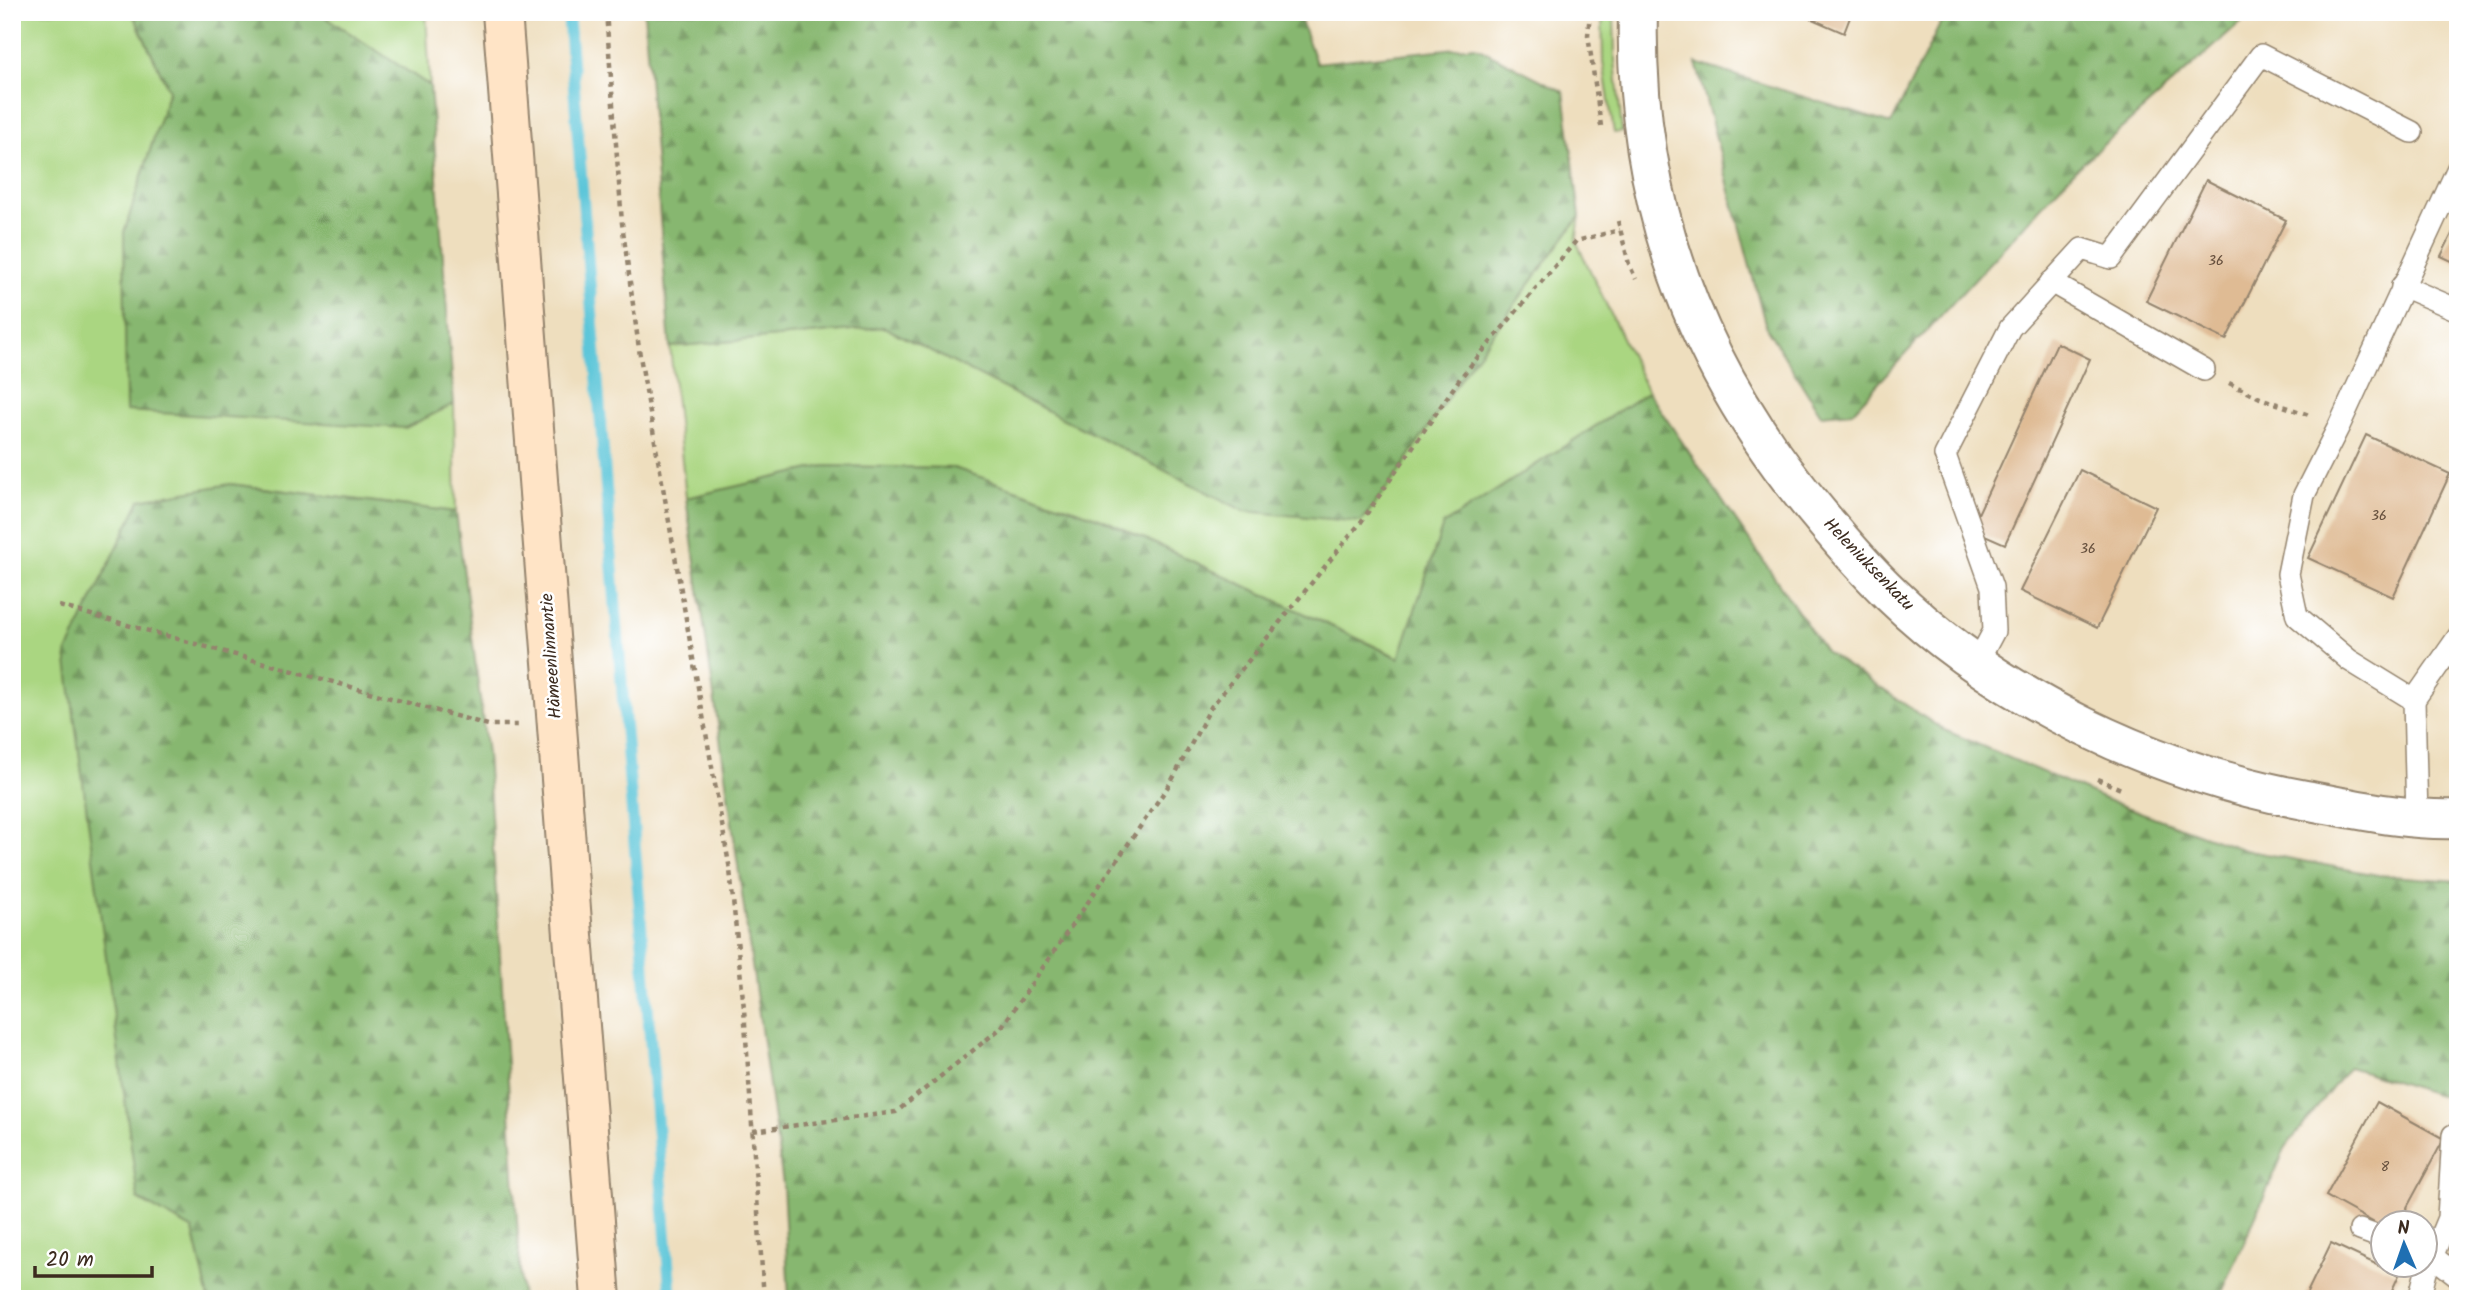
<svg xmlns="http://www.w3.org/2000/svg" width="2470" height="1311" viewBox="0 0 2470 1311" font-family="Kalam,sans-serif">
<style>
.green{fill:#aad681;stroke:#728050;stroke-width:2}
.forest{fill:url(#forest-firs);stroke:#617046;stroke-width:2}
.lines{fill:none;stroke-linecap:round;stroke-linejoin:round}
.stream{stroke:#5dc6d9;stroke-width:12}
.building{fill:#dfbb94}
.service-casing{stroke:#94846e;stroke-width:24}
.minor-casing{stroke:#94846e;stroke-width:42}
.secondary-casing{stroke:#94846e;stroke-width:42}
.path{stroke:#94846e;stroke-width:4.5;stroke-dasharray:5 5;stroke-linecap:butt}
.service{stroke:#fff;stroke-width:21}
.minor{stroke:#fff;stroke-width:38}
.secondary{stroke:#ffe4c6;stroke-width:38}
.labels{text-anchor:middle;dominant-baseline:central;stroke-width:5;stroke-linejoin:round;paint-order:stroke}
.number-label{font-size:14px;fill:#644e3c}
.street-label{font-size:18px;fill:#3b2a1e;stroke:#fff}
</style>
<defs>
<pattern id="forest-firs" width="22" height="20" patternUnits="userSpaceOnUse" patternTransform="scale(1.75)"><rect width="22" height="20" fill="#87b76f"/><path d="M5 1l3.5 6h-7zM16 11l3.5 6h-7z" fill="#70955b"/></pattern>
</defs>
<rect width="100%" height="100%" fill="#fff"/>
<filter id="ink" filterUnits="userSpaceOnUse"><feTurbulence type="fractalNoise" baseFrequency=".0143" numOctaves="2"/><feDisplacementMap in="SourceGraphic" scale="14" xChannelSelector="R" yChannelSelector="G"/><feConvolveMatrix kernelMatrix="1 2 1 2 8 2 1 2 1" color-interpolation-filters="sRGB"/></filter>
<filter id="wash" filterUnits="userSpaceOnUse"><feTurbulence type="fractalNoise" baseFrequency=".00686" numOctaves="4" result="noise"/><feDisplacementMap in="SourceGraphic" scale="28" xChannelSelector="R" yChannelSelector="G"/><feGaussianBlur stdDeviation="1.57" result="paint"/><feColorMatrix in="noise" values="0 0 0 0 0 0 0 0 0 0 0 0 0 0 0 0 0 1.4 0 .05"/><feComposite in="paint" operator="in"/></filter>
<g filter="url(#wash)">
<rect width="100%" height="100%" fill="#eedebe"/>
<g class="green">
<polygon points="12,12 132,12 169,90 124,233 405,428 454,404 456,512 230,484 138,1199 193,1230 209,1299 12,1299"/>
<polygon points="318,12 426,12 430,86"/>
<polygon points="1602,12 1614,12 1615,60 1622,132 1614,133 1603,62"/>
<polygon points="1580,216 1576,241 1648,392 1443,525 1400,658 1102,519 954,468 824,466 686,498 670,347 884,327 1244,511 1399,472 1461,377"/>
</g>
<g class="forest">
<polygon points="132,12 318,12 430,86 454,404 405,428 126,411 124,233 169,90"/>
<polygon points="644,12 1298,12 1316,63 1475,46 1564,92 1580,216 1461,377 1399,472 1361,522 1244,511 884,327 670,347"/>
<polygon points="1946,12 2253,12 2076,169 1852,412 1821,415 1766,327 1696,63 1891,124"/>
<polygon points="1648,392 1825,651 1942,729 2112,802 2244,850 2378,875 2458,881 2458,1101 2349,1067 2286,1147 2219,1299 789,1299 783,1184 686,498 824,466 954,468 1102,519 1399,658 1443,525"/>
<polygon points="230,484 456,512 487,753 522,1299 209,1299 193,1230 138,1199 66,654 140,500"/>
</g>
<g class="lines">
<polyline class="stream" points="568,12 671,1299"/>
</g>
<g id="blocks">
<g class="building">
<polygon points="1796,12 1852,12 1844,33"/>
<polygon points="2206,180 2286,220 2226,340 2146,301"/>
<polygon points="2458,222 2458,264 2441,256"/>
<polygon points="2057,343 2090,359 2005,544 1971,529"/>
<polygon points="2366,435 2450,474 2393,597 2308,558"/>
<polygon points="2080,470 2156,507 2097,628 2020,591"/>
<polygon points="2377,1102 2444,1139 2398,1224 2382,1224 2382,1227 2326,1196"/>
<polygon points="2331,1243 2399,1275 2388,1299 2304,1299"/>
</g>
</g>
</g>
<g filter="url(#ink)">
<use href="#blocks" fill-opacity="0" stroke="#94846e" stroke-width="2"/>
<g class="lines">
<defs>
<g id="service">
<polyline points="2051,282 2204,370"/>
<polyline points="2402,286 2458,310"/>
<polyline points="1977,663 1994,631 1992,587 1945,455 2010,328 2082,249 2111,258 2261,55 2412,132"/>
<polyline points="2414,700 2458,637"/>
<polyline points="2417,817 2414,700 2349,660 2297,616 2288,574 2304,495 2339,426 2458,168"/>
<polyline points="2360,1230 2382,1238"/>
<polyline points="2424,1253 2432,1256 2458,1276"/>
<polyline points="2419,1299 2426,1272 2448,1218 2453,1135"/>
</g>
<path id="minor" d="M 1638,12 C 1633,203 1696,369 1818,513 C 1841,541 1865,569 1891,594 C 2001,700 2156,772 2305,800 C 2355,809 2406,821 2458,819"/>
<polyline id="secondary" points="502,12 601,1299"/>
</defs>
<use href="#service" class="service-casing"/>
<use href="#minor" class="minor-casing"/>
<use href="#secondary" class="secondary-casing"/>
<g class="path">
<polyline points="606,12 622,223 640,356 730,870 744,1009 764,1299"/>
<polyline points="1590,12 1588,35 1601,126"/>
<polyline points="1618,221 1629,264 1636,279"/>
<polyline points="2229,383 2260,398 2312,416"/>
<polyline points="59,606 488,725 518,725"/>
<polyline points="2097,779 2121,789"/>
<polyline points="753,1131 896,1112 1001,1028 1171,782 1211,707 1361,522 1461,377 1576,241 1620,230"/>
</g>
<use href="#service" class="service"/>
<use href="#minor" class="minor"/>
<use href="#secondary" class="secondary"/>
</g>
</g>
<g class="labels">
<g class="number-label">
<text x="2216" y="261">36</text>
<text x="2379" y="516">36</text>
<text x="2088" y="549">36</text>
<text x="2385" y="1167">8</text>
</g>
<g class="street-label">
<text transform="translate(1868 565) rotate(46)">Heleniuksenkatu</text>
<text transform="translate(552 656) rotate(-94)">Hämeenlinnantie</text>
</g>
</g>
<rect width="2470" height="1311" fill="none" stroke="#fff" stroke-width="42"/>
<g transform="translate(2404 1244) rotate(358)"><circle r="33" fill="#ffffff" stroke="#b1aaa5" stroke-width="2"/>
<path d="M0-5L12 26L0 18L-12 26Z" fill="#1f6fb2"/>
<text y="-10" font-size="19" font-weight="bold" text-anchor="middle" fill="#3b2a1e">N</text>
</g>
<path d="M35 1266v10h117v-10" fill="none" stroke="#3b2a1e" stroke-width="3.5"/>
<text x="46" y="1266" font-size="21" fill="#3b2a1e" stroke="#ffffff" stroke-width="5" paint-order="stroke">20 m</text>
</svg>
